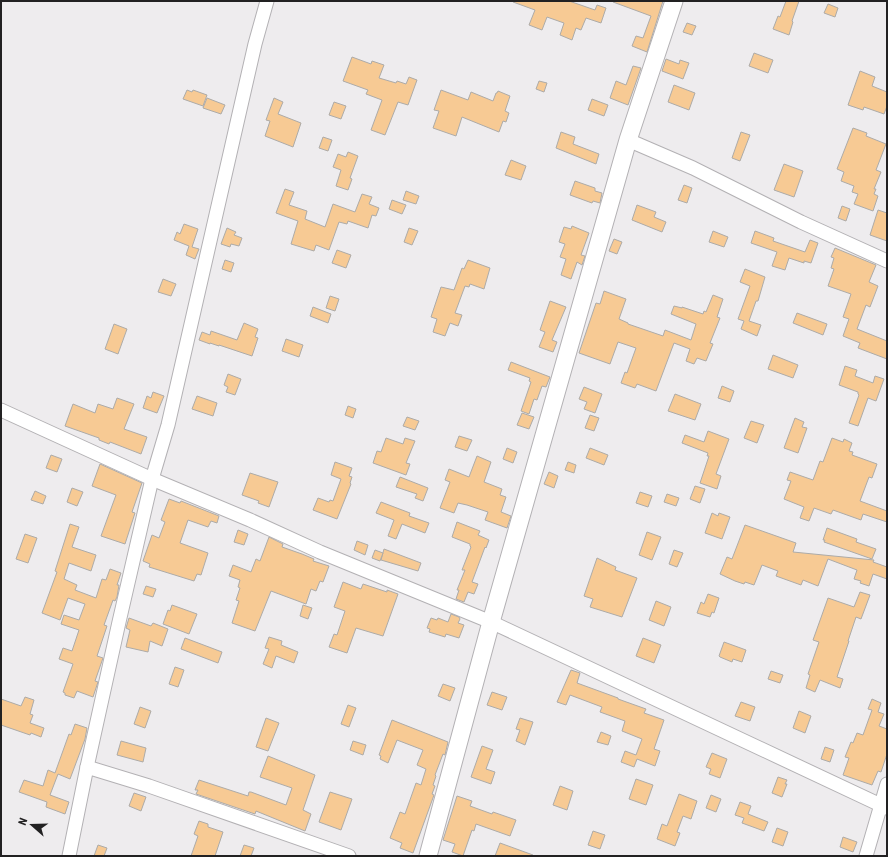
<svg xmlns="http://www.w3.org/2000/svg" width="888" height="857" viewBox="0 0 888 857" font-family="'Roboto Condensed',sans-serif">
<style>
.building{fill:#f7ca94;stroke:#adaba8}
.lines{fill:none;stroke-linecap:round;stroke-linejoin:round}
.minor-casing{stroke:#b3b1b4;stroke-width:15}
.tertiary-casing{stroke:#b3b1b4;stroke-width:19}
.minor{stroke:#fff;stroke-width:13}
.tertiary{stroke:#fff;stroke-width:17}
</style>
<rect width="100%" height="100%" fill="#eeecee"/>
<g class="building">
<polygon points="513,1 569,1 595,10 597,5 606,8 601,23 586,18 581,30 576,28 572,40 560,35 564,23 547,17 542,30 529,25 535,10 513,2"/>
<polygon points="613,1 663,1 647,52 632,46 636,36 643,38 651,16 613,2"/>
<polygon points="786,1 799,1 792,21 793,22 789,35 773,29 778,16 780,17"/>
<polygon points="828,4 838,8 835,17 824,13"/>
<polygon points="687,23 696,26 692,35 683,32"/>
<polygon points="754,53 773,60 768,73 749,66"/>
<polygon points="352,57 371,64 372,61 384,65 379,78 396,83 397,81 406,84 409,77 417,80 408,105 398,102 385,135 371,130 382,100 366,94 368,90 343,81"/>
<polygon points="666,59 679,64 680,60 689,63 683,79 662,71"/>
<polygon points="633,66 641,68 628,105 610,98 616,81 626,85"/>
<polygon points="860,71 875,77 872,86 887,92 887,106 884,114 864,107 863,110 848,105"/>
<polygon points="539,81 547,83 544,92 536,89"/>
<polygon points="674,85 695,93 689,110 668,102"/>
<polygon points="187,90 192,92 193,90 207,95 203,106 183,99"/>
<polygon points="441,90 468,100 471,92 493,101 496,93 497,93 498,91 510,96 505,111 509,113 506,122 503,121 499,132 462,117 456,136 433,128 439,111 434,110"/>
<polygon points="207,98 225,105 221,114 203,108"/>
<polygon points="274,98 283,102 278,114 301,123 293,147 265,136 270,121 266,120"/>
<polygon points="592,99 608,105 604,116 588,110"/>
<polygon points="334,102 346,106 341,119 329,115"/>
<polygon points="853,128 867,133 866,136 886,144 876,170 881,172 874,189 876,189 874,194 878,196 873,211 854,204 858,194 852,192 854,186 841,181 844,172 837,169"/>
<polygon points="561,132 575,137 573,144 599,154 596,164 556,148"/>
<polygon points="741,132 750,135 740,161 732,158"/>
<polygon points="323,137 332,140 328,151 319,148"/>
<polygon points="348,152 358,156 350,178 352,179 348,190 336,186 341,170 333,167 338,154 346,157"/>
<polygon points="511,160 526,166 521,180 505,175"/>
<polygon points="784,164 803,171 794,197 774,190"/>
<polygon points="575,181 595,188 595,191 602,193 600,203 593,201 592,203 570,195"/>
<polygon points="684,185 692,188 687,203 678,200"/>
<polygon points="285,189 294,192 289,205 307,211 305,219 325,227 333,204 355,212 362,194 372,197 369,204 379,208 376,216 372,215 368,228 348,221 347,224 339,222 329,250 316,245 314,251 291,244 298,221 276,213"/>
<polygon points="406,191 419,196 416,204 403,200"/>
<polygon points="392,200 406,205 402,214 389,209"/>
<polygon points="637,205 656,212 654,217 666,222 662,232 632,220"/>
<polygon points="842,206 850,209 846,221 838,218"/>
<polygon points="878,210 887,213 887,241 870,235"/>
<polygon points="184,224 198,229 192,247 199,249 195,259 186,255 189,246 174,240 177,232 180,234"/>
<polygon points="572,226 589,233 581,255 585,256 582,265 577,262 571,279 561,275 566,259 560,257 565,244 559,242 564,227 571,229"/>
<polygon points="227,228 236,232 234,235 242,238 239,246 231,244 230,247 221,244"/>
<polygon points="409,228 418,231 412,245 404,242"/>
<polygon points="713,231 728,237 724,247 709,242"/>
<polygon points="755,231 774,238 773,241 805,252 810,240 818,243 811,263 804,261 804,263 789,258 785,270 772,266 777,252 751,243"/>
<polygon points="614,239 622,242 617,254 609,251"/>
<polygon points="835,248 876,265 869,282 878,286 870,307 866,305 857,329 887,341 887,359 858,348 860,343 843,336 849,319 843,317 851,294 828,286 834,269 831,268 834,258 831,257"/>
<polygon points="337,250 351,255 346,268 332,263"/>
<polygon points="225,260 234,263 231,272 222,269"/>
<polygon points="468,260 490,268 484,289 470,284 469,287 465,286 455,313 462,315 458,326 450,323 445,336 433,332 437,319 431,317 441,287 454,290 462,268 464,269"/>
<polygon points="745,269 765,277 758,301 756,301 749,321 761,325 757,336 741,329 744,321 738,319 750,286 740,282"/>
<polygon points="163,279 176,284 171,296 158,292"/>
<polygon points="604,291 626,299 619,319 628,323 628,324 663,336 665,330 691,340 696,324 671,314 674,306 682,308 682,307 703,314 704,311 706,312 713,295 723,299 717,317 720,318 710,343 713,344 706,361 697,358 694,364 686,361 690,349 674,343 656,391 637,384 635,388 621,383 625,372 627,373 636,348 618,342 610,364 579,353 596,303 600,304"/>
<polygon points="330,296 339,299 335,311 326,308"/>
<polygon points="550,301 566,307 552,340 557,342 553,352 539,347 545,332 540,330"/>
<polygon points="313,307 331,314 328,323 310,316"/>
<polygon points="797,313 827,324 823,335 793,323"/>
<polygon points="244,323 258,329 255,337 258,338 252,356 219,345 219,346 210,343 210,344 199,340 202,332 210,335 211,331 237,340"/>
<polygon points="114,324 127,329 118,354 105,349"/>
<polygon points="286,339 303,345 299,357 282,351"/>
<polygon points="773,355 798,365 793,378 768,369"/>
<polygon points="511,362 550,377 546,387 542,386 537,400 534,399 529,414 521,411 531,382 529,381 530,378 508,370"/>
<polygon points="845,366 857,370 855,376 873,383 875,376 884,379 876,401 868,398 858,426 849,423 859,395 858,394 858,392 839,385"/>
<polygon points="228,374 241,379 235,395 226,392 228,387 224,385"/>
<polygon points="722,386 734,391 730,402 718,398"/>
<polygon points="584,387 602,394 595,413 584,409 587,402 579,399"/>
<polygon points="153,392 164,396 157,413 143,408 147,396 151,398"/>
<polygon points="675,394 701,404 695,420 668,411"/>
<polygon points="197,396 217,403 213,416 192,409"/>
<polygon points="117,398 134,404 124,429 147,437 141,454 110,442 109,444 99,440 99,438 65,426 73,404 95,413 98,404 113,409"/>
<polygon points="348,406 356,409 353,418 345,415"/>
<polygon points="522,413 534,417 529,429 517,425"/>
<polygon points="590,415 599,418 594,431 585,428"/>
<polygon points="407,417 419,421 415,430 403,426"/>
<polygon points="795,418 804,422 802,427 807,428 798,453 784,448"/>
<polygon points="751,421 764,425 757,443 744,438"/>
<polygon points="708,431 729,439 716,474 721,476 717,489 700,483 709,456 707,456 708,453 682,443 685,435 704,442"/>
<polygon points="459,436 472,440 467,451 455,447"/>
<polygon points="386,438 403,444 405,438 415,441 406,463 410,464 406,475 373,463 377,451 381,452"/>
<polygon points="832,438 843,442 844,439 852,443 849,451 853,452 852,455 877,464 872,478 869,477 860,501 887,511 887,522 863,514 861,520 833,510 831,514 814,508 809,521 800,518 804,507 784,499 791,481 787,480 790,472 813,480 820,461 823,462"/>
<polygon points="507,448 517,452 513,463 503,459"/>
<polygon points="590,448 608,455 604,465 586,458"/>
<polygon points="51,455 62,459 57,472 46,468"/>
<polygon points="477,456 491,462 484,482 502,489 500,495 506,497 501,512 511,516 507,528 485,520 488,512 467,505 458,503 454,513 440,508 450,482 445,480 449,469 469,477"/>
<polygon points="335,462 352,468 349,476 352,477 350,483 351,484 337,519 313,510 318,498 329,502 330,500 333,501 341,479 331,475"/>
<polygon points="568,462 576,465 574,473 565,470"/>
<polygon points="100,464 142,483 132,512 135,513 125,544 101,536 116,495 92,486"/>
<polygon points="549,472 558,476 554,488 544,484"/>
<polygon points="250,473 278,482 269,507 258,503 259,501 242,495"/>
<polygon points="400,477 428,488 423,501 415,498 417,494 396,487"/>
<polygon points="695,486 705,489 700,503 690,499"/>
<polygon points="72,488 83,492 77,506 67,502"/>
<polygon points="35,491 46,496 43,504 31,500"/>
<polygon points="640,492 652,496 648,507 636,503"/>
<polygon points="667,494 679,498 676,506 664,502"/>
<polygon points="169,499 180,503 181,501 219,516 217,523 211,521 208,527 188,520 180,543 208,553 201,575 197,574 194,581 149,567 150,564 143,561 152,535 159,538 165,522 161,520"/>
<polygon points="381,502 410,513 409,516 429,523 425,533 402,524 396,539 388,536 394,520 376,513"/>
<polygon points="712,513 718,516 719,513 730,517 722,539 705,533"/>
<polygon points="457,522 480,531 478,535 489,540 486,548 485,547 472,582 478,584 474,594 468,592 464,602 456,599 459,590 457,590 465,570 462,570 471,547 470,546 470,544 452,537"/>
<polygon points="70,524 79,527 72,547 96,555 91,571 69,563 64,579 77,585 75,590 96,598 102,579 106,580 110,569 121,573 117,585 119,585 117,597 115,601 113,600 104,625 107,626 97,656 103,658 95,681 98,682 93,697 77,691 74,698 65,695 65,693 63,692 73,664 59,659 63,648 72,651 79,630 61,624 64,615 79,620 85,604 68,598 60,620 42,613 57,572 55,571"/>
<polygon points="745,525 796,543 793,552 874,560 873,562 887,567 887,579 873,574 869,586 860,583 861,581 854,579 857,570 828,559 818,586 803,580 801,585 776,576 778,571 762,565 754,585 745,582 744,584 735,581 720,574 727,557 732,559"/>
<polygon points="827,528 857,539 856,542 876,549 872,559 824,542 825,540 823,540"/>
<polygon points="238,530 248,534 244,545 234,542"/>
<polygon points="647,532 661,537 652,560 639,555"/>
<polygon points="25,534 37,538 28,563 16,559"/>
<polygon points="269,537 283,544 282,547 302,554 314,559 313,561 329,566 323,582 320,581 316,591 311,589 306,604 271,591 255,631 232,623 239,601 236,600 240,588 238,587 240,580 229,576 233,565 251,572 256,559 260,561"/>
<polygon points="357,541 368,545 365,555 354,550"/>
<polygon points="384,549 421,563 418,571 381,560"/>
<polygon points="375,550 383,553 380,561 372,558"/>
<polygon points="674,550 683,553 677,567 669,564"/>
<polygon points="597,558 616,567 615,570 637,578 622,617 590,607 593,599 584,596"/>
<polygon points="343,582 361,589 363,584 387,592 387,590 398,594 383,636 356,628 347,653 329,647 334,634 337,635 345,611 334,607"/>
<polygon points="146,586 156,589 153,597 143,594"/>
<polygon points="860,592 870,595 861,619 856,617 848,641 849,641 837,677 843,679 840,688 820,680 815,692 806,688 810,675 808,674 819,642 813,640 828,598 854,607"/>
<polygon points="708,594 719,598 714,613 712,612 710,617 697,613 701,602 704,604"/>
<polygon points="656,601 671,607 664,626 649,620"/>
<polygon points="172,605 197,614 189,634 163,624 168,610 170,611"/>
<polygon points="303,605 312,608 308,619 300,616"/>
<polygon points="451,614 459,617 460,619 458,623 464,625 459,638 446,634 445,637 429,632 430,629 427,628 431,618 437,620 438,618 448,622"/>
<polygon points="129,618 151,626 153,623 168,629 162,646 150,641 148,652 126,647 130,630 126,628"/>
<polygon points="269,637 282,641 281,645 298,652 294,663 276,656 272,668 263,664 269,649 265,648"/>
<polygon points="185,638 222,652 218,663 181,649"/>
<polygon points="643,638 661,645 654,663 636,656"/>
<polygon points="724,642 746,650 742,662 733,659 732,662 720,657 719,656"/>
<polygon points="175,667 184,670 178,687 169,684"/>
<polygon points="571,670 580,673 577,683 618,698 618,699 646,709 644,713 664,720 654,749 660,751 655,766 637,759 634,767 621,762 625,751 636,755 642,739 622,731 625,721 600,712 602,707 570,695 566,705 557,702"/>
<polygon points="771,671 783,675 780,683 768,679"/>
<polygon points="443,684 455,688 450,701 438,696"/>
<polygon points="492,692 507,697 502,710 487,705"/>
<polygon points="25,697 34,700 30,714 33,715 30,723 44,728 41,737 31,733 30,735 1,725 1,699 21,706"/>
<polygon points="872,699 881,703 878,712 884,714 879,726 887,729 887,754 881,772 878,771 872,785 843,775 849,758 845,757 851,742 853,743 857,733 863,735 872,710 868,709"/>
<polygon points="741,702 755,707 750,721 735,716"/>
<polygon points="348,705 356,708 349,727 341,724"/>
<polygon points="140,707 151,711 145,728 134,724"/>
<polygon points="799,711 811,716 805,733 793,728"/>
<polygon points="266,718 279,723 268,751 256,747"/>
<polygon points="520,718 533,722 525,745 516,741 520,730 516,729"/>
<polygon points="392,720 448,742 445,755 443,754 435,775 436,776 433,785 435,786 432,794 434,795 413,853 400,848 402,843 390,838 400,812 405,814 416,783 421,785 426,769 417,765 423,750 397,740 388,763 380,759 381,756 379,755"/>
<polygon points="75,724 87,728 85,739 70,779 58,774 50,795 69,802 65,814 46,807 47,802 19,792 24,780 43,786 48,770 55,773 69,734 71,735"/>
<polygon points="601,732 611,736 608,745 597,742"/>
<polygon points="121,741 146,748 143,762 117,755"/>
<polygon points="353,741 366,745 363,755 350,750"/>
<polygon points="482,746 493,750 486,769 495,772 491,784 471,777"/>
<polygon points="825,747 834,750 830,762 821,759"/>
<polygon points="712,753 727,759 720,778 709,774 711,769 706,767"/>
<polygon points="268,756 315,775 303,810 311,814 305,831 256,811 255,814 196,794 198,790 195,790 199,780 248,796 249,792 251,792 286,805 292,788 260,777"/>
<polygon points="778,777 787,780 785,784 787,784 782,797 772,793"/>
<polygon points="636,779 653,785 646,805 629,799"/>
<polygon points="560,786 573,791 567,810 553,805"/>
<polygon points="330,792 352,799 341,830 319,822"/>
<polygon points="134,793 146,797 141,811 129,806"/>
<polygon points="679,794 697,801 691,819 683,816 677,832 680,833 675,846 657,839 662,824 667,826"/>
<polygon points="711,795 721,799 716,812 706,808"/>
<polygon points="457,796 472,801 470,806 492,814 493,812 516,820 510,836 476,824 474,831 472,830 463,856 452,852 455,844 443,840"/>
<polygon points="740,802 751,806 748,814 768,822 764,831 742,823 744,818 735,815"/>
<polygon points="199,821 208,824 208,827 223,832 215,856 191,856 198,836 194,834"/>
<polygon points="777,828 788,832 783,846 772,842"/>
<polygon points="593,831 605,835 600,849 588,845"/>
<polygon points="843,837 857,842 853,852 840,847"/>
<polygon points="500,843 533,855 532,856 495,856"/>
<polygon points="98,845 107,848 104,856 94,856"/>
<polygon points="244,845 254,848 251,856 240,856"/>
</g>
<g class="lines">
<defs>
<g id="minor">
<polyline points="628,140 693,168 801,222 887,261"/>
<polyline points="1,410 152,479 250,520 320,552 491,622 887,808"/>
<polyline points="87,767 149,786 349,856"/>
<polyline points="69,856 87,767 119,622 152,479 168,425 255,44 267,1"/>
<polyline points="866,856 887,784"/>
</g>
<polyline id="tertiary" points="428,856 491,622 628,140 674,1"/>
</defs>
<use href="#minor" class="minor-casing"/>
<use href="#tertiary" class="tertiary-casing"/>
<use href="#minor" class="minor"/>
<use href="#tertiary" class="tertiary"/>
</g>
<rect width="888" height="857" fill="none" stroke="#222122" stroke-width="4"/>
<g transform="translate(32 825) rotate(290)" stroke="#eeecee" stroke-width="3" paint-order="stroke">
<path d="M0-3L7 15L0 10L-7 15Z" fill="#222122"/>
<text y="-6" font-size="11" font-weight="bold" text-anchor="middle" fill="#222122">N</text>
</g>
</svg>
